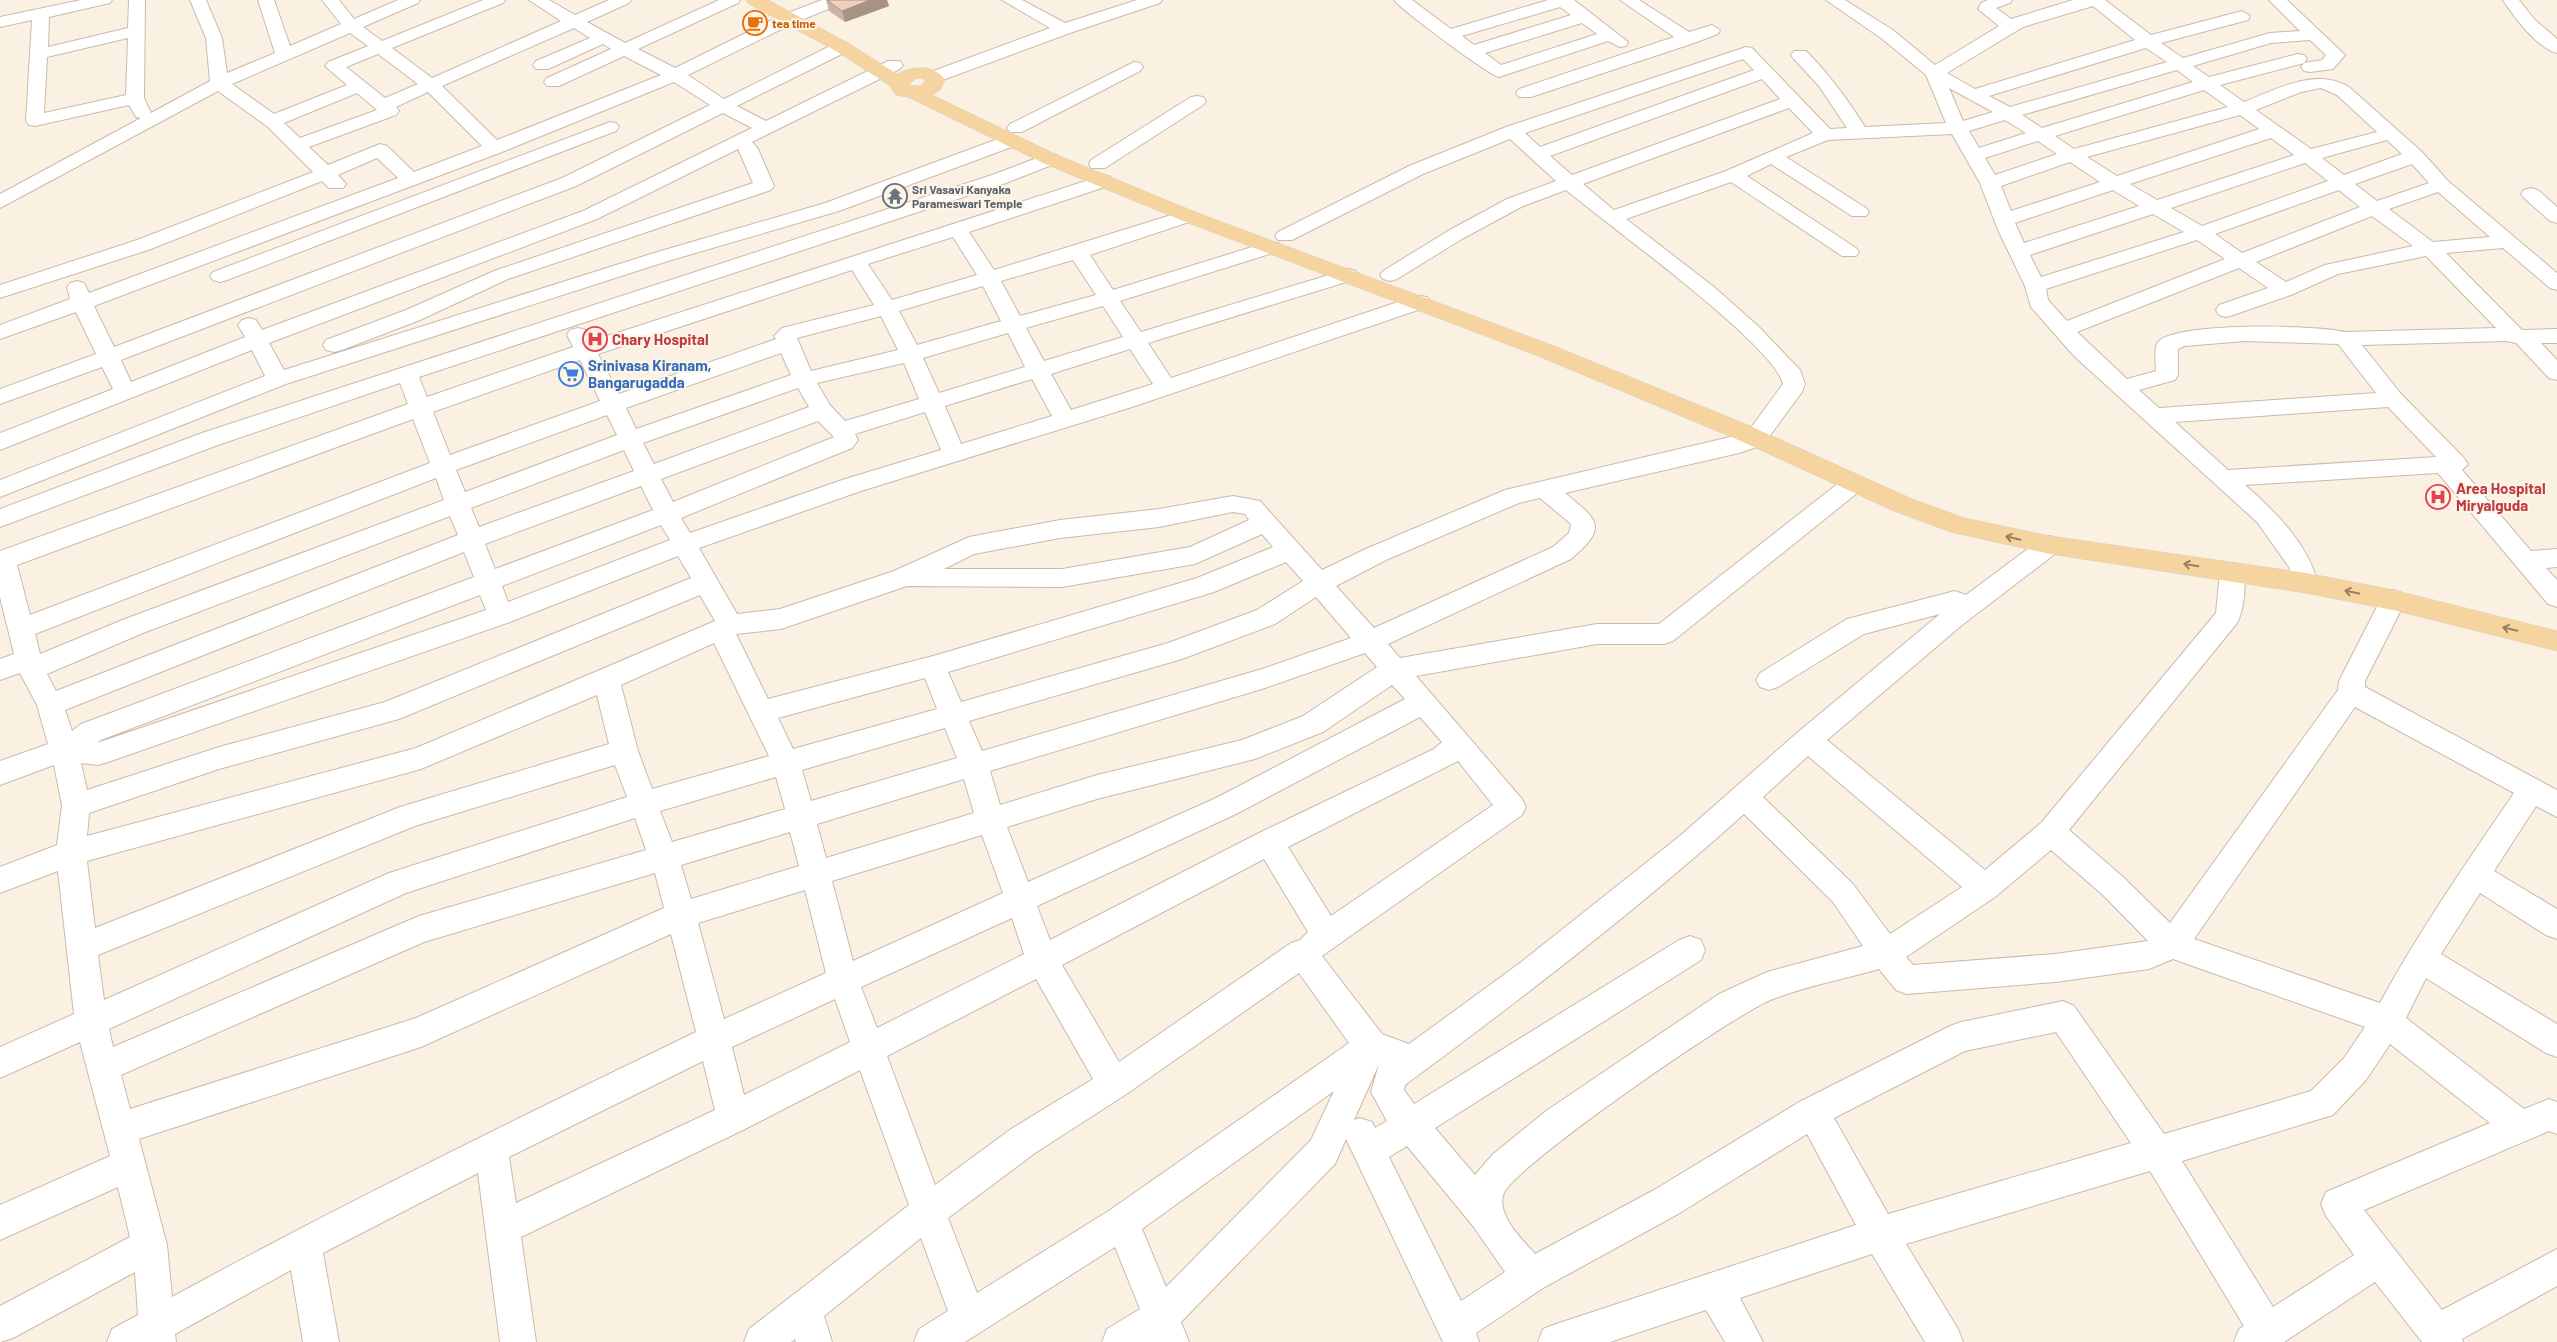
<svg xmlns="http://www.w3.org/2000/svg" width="2557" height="1342" viewBox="0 0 2557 1342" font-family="Barlow,sans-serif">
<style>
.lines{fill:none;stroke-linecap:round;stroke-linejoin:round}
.minor-casing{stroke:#cbb9ab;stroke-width:2}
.major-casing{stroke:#d7d0cd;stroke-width:1}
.minor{fill:#fff;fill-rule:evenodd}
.major{fill:#f5d49f;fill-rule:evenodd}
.wall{fill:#cdb3a3}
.shaded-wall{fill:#a79284}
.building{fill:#eed0bd;stroke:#a79284}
.oneway{stroke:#997d64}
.labels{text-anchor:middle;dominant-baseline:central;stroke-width:4;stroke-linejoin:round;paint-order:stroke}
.far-food-label{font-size:12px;font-weight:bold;fill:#c56008;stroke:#fef5e9;text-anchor:start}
.far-worship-label{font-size:12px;font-weight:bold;fill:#5b616d;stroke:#fef5e9;text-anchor:start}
.health-label{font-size:15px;font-weight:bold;fill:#be3a42;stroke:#fef5e9;text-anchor:start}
.shop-label{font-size:15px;font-weight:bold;fill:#366cbe;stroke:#fef5e9;text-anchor:start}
</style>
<rect width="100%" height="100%" fill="#fbf1e3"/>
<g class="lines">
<defs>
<g id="minor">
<path d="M 81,0 L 112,0 L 110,3 L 49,17 L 48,47 L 128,28 L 129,0 L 145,0 L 144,98 L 151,113 L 210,81 L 206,38 L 190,0 L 206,0 L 222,38 L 227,73 L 275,53 L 258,0 L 274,0 L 290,46 L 341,24 L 322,0 L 339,0 L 354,19 L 398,0 L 420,0 L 418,3 L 363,27 L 382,41 L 483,0 L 505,0 L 503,3 L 392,48 L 432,78 L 561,21 L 529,0 L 549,0 L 575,15 L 609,0 L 631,0 L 629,3 L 587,22 L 625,43 L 719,0 L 740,0 L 738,3 L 638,49 L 675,68 L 782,15 L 822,0 L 845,0 L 843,3 L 794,23 L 688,75 L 724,99 L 836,43 L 848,43 L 851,47 L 848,51 L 737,106 L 766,121 L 888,61 L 900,61 L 903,65 L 900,69 L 752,142 L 758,149 L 774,186 L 771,190 L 508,279 L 420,320 L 342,350 L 334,352 L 326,350 L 323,345 L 326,340 L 406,310 L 494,271 L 753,183 L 738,149 L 597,219 L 269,343 L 284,370 L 654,253 L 825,203 L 1003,137 L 1017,137 L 1019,141 L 1017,145 L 839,211 L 668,261 L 286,384 L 0,497 L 0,480 L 265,376 L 252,350 L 0,450 L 0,433 L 113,389 L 102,367 L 0,404 L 0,389 L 96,354 L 76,312 L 0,339 L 0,325 L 70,299 L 67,287 L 70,283 L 77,281 L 84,283 L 89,293 L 398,178 L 377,158 L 338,175 L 346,184 L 343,188 L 329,188 L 322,181 L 151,249 L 0,298 L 0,285 L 137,240 L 313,172 L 268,127 L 218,91 L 0,208 L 0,194 L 141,118 L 136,117 L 129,105 L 35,126 L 29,125 L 26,121 L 32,20 L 0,27 L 0,17 ZM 574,28 L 590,38 L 536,61 L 533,65 L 536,69 L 548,69 L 603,44 L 611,49 L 547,78 L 544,82 L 547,86 L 559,86 L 624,56 L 661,75 L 497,140 L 442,86 ZM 350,33 L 368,46 L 328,62 L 325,66 L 347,85 L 274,114 L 232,84 ZM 128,38 L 126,95 L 44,113 L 47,57 ZM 378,54 L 418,84 L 385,98 L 346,67 ZM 674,82 L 710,105 L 562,178 L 114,347 L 94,306 L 502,152 ZM 428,92 L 482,146 L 414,172 L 387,146 L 380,144 L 328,165 L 309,147 L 396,115 L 399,111 L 396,107 ZM 357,93 L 377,110 L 300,138 L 284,123 ZM 723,113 L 752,128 L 583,211 L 262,330 L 256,320 L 249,318 L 242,320 L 238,325 L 245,337 L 131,382 L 121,360 L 576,186 Z"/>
<polygon points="1002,0 1022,0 1065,23 1137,0 1162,0 1160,3 1070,33 940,81 928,81 925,77 928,73 1050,28"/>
<path d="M 1394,0 L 1412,0 L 1451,29 L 1548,0 L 1574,0 L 1628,42 L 1626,46 L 1620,47 L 1608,41 L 1499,77 C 1489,75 1400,9 1394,0 ZM 1560,7 L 1571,15 L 1474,45 L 1462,36 ZM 1582,23 L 1597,34 L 1501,65 L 1485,53 Z"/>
<polygon points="1620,0 1639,0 1689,32 1712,25 1720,30 1718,34 1694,43 1531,97 1519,97 1516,93 1519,89 1674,37"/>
<path d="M 1826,0 L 1845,0 L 1893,30 L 1935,65 L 1999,26 L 1978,9 L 1981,3 L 1988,0 L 2012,0 L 2010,3 L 1996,8 L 2011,19 L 2073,0 L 2105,0 L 2151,35 L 2242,11 L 2250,16 L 2248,20 L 2161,43 L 2183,58 L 2270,33 L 2300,31 L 2269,0 L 2287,0 L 2345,55 L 2333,69 L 2310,72 L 2304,71 L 2301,67 L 2304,63 L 2322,60 L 2326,55 L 2310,40 L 2271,43 L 2193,66 L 2209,77 L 2298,54 L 2304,55 L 2307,59 L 2304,63 L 2220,85 L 2244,102 C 2277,89 2316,67 2349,87 L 2422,152 L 2448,181 L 2557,273 L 2557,290 L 2550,288 L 2503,248 L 2446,253 L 2522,330 L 2557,329 L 2557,343 L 2541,343 L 2557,360 L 2557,380 L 2549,378 L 2516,343 L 2507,341 L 2362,345 L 2401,394 L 2464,458 L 2468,464 L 2462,470 L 2531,551 L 2557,549 L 2557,567 L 2546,568 L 2557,580 L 2557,607 L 2548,604 L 2438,473 L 2245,485 C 2276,512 2307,543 2318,583 L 2315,590 L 2306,592 L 2297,590 L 2289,567 L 2257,522 L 2074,356 L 2031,307 L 2025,286 L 1998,230 L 1980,183 L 1952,134 L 1828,140 L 1786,157 L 1866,208 L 1869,212 L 1866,216 L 1852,216 L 1771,164 L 1747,176 L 1856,248 L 1859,252 L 1856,256 L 1842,256 L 1731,182 L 1626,219 L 1714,287 L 1759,327 L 1800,370 L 1805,384 L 1802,392 L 1763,445 L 1739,453 L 1565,493 C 1598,520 1609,527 1571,559 L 1388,644 L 1400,658 L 1597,624 L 1659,624 L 1845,478 L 1853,476 L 1861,478 L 1865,484 L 1861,490 L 1673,641 L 1664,644 L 1597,644 L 1416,676 L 1522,799 L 1526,807 L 1522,815 L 1322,956 L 1382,1034 L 1409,1044 L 1520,963 L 1681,835 L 1798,732 L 1940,614 L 1864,634 L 1778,687 L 1769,690 L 1760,687 L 1756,680 L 1760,673 L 1847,619 L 1955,591 L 1966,595 L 2041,539 L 2050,536 L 2059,539 L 2062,545 L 2059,551 L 1962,625 L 1827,740 L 1985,870 L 2041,823 L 2216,613 L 2220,572 L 2223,565 L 2232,563 L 2241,565 C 2248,578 2244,610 2237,623 L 2069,830 L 2123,877 L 2170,923 L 2338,690 L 2339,681 L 2384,593 L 2393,590 L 2402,593 L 2406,600 L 2365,681 L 2365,687 L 2557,790 L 2557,817 L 2536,806 L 2494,871 L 2557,909 L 2557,939 L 2546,935 L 2480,893 L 2441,954 L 2557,1024 L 2557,1057 L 2546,1053 L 2426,978 L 2406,1018 L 2524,1109 L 2549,1099 L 2557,1102 L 2557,1134 L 2549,1131 L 2364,1210 L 2442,1310 L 2557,1249 L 2557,1286 L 2462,1339 L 2463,1342 L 2422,1342 L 2375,1282 L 2284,1342 L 2234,1342 L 2239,1329 L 2244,1326 L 2150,1171 L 1906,1244 L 1958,1329 L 1963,1342 L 1925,1342 L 1872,1254 L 1740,1298 L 1763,1342 L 1725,1342 L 1706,1310 L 1610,1342 L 1538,1342 L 1543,1329 L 1556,1324 L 1856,1225 L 1807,1134 L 1678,1214 L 1543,1288 L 1476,1333 L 1479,1342 L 1443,1342 L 1346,1139 L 1335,1164 L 1181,1322 L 1189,1342 L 1102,1342 L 1107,1329 L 1140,1309 L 1115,1247 L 965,1342 L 914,1342 L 919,1329 L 948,1311 L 921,1238 L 824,1316 L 832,1342 L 796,1342 L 795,1339 L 791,1342 L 744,1342 L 749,1329 L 909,1205 L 860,1070 L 745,1129 L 521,1237 L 536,1342 L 500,1342 L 478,1173 L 323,1253 L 339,1342 L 303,1342 L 291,1270 L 175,1334 L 176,1342 L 107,1342 L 112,1329 L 138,1315 L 135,1272 L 13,1338 L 0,1342 L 0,1306 L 130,1237 L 118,1187 L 0,1240 L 0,1205 L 110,1156 L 80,1042 L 0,1078 L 0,1047 L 74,1014 L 58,871 L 0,893 L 0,867 L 57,845 L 62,805 L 54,765 L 0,785 L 0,761 L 48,744 L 37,705 L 20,673 L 0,680 L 0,659 L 14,654 L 0,597 L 0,551 L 408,404 L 400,383 L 218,445 L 0,527 L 0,509 L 202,433 L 992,175 L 1050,153 L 1057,155 L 1059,159 L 1057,163 L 1006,183 L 419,377 L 427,397 L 573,347 L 567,335 L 570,330 L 578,328 L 586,330 L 592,341 L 1104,175 L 1111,177 L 1114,181 L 1111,185 L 969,232 L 994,270 L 1181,212 L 1195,212 L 1198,216 L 1195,220 L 1090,255 L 1113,290 L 1265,243 L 1279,243 L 1282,247 L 1279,251 L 1120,301 L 1141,332 L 1342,271 L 1349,269 L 1356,271 L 1359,275 L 1356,279 L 1148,343 L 1171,378 L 1413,297 L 1420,296 L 1427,297 L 1430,302 L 1427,307 L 1132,407 L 861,491 L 699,548 L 737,614 L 780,609 L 894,571 L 969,537 L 1060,520 L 1159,509 L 1233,496 L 1260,501 L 1322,570 L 1368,548 L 1505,490 L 1747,433 L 1783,384 C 1775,345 1605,223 1566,190 L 1521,207 L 1462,239 L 1397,279 L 1390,281 L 1383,279 L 1380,275 L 1383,271 L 1448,231 L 1507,199 L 1556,181 L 1510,139 L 1423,174 L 1292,240 L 1278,240 L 1275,236 L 1278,232 L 1409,166 L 1506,127 L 1746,47 L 1752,48 L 1830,129 L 1847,128 L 1819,86 L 1794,59 L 1791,55 L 1794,51 L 1806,51 C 1829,74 1848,100 1865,127 L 1946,123 L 1926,75 L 1881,38 ZM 2093,6 L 2135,40 L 1975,89 L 1947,73 L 2023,27 ZM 2146,48 L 2167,62 L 2010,107 L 1989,96 ZM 1743,59 L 1754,70 L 1540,147 L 1525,133 ZM 2177,70 L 2193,82 L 2042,128 L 2022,115 ZM 1762,79 L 1780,99 L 1572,175 L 1550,156 ZM 1949,88 L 1993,112 L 1963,121 ZM 2321,88 L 2337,95 L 2377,132 L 2311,149 L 2256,110 L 2301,92 ZM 2204,90 L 2228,107 L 2074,149 L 2055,136 ZM 1789,108 L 1813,133 L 1726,171 L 1614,210 L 1583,184 ZM 2240,115 L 2259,129 L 2117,176 L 2087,157 ZM 2005,120 L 2026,133 L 1979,148 L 1969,131 ZM 2271,138 L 2294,155 L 2157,200 L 2130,184 ZM 2387,140 L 2402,154 L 2344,175 L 2322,158 ZM 2038,141 L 2057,154 L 1995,175 L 1985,158 ZM 2070,162 L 2100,182 L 2011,211 L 2001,186 ZM 2305,163 L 2328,181 L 2202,226 L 2171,208 ZM 2412,164 L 2429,183 L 2377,201 L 2355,184 ZM 2113,190 L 2139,206 L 2024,243 L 2015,223 ZM 2339,190 L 2360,207 L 2242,253 L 2215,234 ZM 2438,192 L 2490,237 L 2433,242 L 2389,209 ZM 2153,214 L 2184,232 L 2041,277 L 2030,255 ZM 2372,216 L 2413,246 L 2325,265 L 2286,282 L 2256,262 ZM 953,237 L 977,275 L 892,300 L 868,264 ZM 2197,240 L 2225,259 L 2067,321 L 2048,300 L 2046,289 ZM 2426,256 L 2496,328 L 2345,332 C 2316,325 2181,322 2159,341 C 2153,347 2156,363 2156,371 L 2127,379 L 2077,332 L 2239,268 L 2268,288 L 2219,305 L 2216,310 L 2219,315 L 2226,317 L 2233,315 L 2291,295 L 2338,274 ZM 1073,260 L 1096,295 L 1020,316 L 1001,281 ZM 852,270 L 874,305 L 782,328 L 774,336 L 776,339 L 619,394 L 598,354 ZM 983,286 L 1001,321 L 917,345 L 899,311 ZM 1103,306 L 1123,337 L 1044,361 L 1026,328 ZM 881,316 L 898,350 L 811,371 L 797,338 ZM 1008,333 L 1025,367 L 939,393 L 923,358 ZM 2245,341 L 2338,344 L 2376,393 L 2159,408 L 2139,390 L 2175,380 L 2178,375 L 2178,349 L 2184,346 ZM 1130,349 L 1153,384 L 1071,410 L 1051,374 ZM 781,353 L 791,375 L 636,429 L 626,408 ZM 580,360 L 600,401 L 450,455 L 433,412 ZM 904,363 L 919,399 L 845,421 L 830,405 L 817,383 ZM 1032,379 L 1052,416 L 961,444 L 945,406 ZM 798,388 L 809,407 L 654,464 L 643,443 ZM 2388,407 L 2436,457 L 2228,470 L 2175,422 ZM 925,412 L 941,450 L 845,479 L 690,533 L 681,518 L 852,448 L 858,440 L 855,434 ZM 607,415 L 617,435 L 465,492 L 456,470 ZM 413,419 L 430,463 L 30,615 L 17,565 ZM 818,421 L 834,437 L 673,502 L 661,479 ZM 624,450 L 634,471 L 479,527 L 471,508 ZM 436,478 L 444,500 L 125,619 L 40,654 L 35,634 ZM 641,486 L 653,510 L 495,569 L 485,544 ZM 1540,498 L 1571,524 L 1569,533 L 1553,547 L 1374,628 L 1336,586 L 1386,560 L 1519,503 ZM 1233,512 L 1245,514 L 1249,520 L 1190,547 L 1062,569 L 944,569 L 974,554 L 1060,538 L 1159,527 ZM 450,516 L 458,535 L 56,691 L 47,674 L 143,633 ZM 661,525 L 670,540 L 508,602 L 502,586 ZM 1262,534 L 1273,547 L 1197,578 L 933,656 L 768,699 L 736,634 L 781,629 L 907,586 L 1062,587 L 1195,564 ZM 464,552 L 474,577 L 81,724 L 72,731 L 65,710 ZM 678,556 L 691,578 L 385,702 L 219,747 L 87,790 L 81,763 L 98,765 L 108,762 L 510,622 ZM 1286,562 L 1303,581 L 1257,610 L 1168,643 L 961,702 L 948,672 L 1214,592 ZM 480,595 L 486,610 L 97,743 L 101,740 ZM 700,595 L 715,621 L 416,748 L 87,836 L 89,813 L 219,769 L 399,719 ZM 1316,597 L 1351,638 L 1262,669 L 982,751 L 969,721 L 1182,659 L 1275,624 ZM 714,643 L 769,756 L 652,789 L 638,751 L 621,685 ZM 1365,653 L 1377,667 L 1303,716 L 1242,740 L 1097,775 L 1000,805 L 990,771 L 1265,688 ZM 925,678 L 937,709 L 793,749 L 778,718 ZM 1392,685 L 1405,699 L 1216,798 L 1028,882 L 1007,827 L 1097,799 L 1255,759 L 1323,732 ZM 597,695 L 609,744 L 400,807 L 95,928 L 87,861 L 421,769 ZM 2355,707 L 2514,793 C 2467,862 2420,929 2380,1003 L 2194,939 ZM 1420,717 L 1442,742 L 1434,749 L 1259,833 L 1050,940 L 1037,906 L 1236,814 ZM 945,728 L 957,758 L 811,801 L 802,770 ZM 1808,756 L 1962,887 L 1890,934 L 1853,884 L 1763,797 ZM 1458,761 L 1493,805 L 1331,916 L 1288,847 ZM 615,765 L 627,797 L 389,873 L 104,1000 L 98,955 L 415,826 ZM 776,777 L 785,809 L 672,842 L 660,811 ZM 964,779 L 974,813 L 826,858 L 817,824 ZM 1744,814 L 1833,902 L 1863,946 L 1767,972 L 1719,994 L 1546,1111 L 1492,1155 L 1475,1175 L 1435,1128 L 1701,960 L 1705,950 L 1701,940 L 1690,936 L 1679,940 L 1414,1104 L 1404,1090 L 1405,1085 C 1521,999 1636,911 1744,814 ZM 635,818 L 646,850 L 419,916 L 113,1047 L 109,1029 L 406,893 ZM 790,832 L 799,866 L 691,899 L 681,865 ZM 982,835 L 1003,893 L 853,961 L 832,881 ZM 2051,850 L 2103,895 L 2148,941 L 2055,954 L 1913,965 L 1906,957 L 1995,897 ZM 1264,859 L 1308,932 L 1300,940 L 1291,943 L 1119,1062 L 1062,965 ZM 655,873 L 664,908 L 416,1018 L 130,1109 L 121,1075 L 424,942 ZM 805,890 L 826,973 L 724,1019 L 698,923 ZM 1012,918 L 1024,954 L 877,1028 L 861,987 ZM 671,934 L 696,1032 C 520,1117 344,1203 172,1297 L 167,1245 L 139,1139 L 421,1047 ZM 2173,959 L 2365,1027 L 2344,1058 L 2311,1091 L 2164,1134 L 2074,1006 L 2063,1001 L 1961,1022 L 1950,1026 L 1801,1101 L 1654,1190 L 1535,1254 C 1523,1240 1495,1214 1504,1193 C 1516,1165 1737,1012 1773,999 C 1807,986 1844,979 1879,969 L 1896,990 L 1907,994 L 2055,982 L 2149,969 ZM 1299,973 L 1349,1043 L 1110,1210 L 977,1293 L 948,1218 L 1035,1153 L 1125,1095 ZM 1036,979 L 1093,1079 L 1011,1129 L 935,1185 L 887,1056 ZM 835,999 L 850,1042 L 744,1095 L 732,1047 ZM 2056,1032 L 2131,1143 L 1888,1214 L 1834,1118 L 1965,1051 ZM 2390,1044 L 2490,1123 L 2326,1192 L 2321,1204 L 2326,1216 L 2354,1255 L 2273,1307 L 2182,1161 L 2333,1115 L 2366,1080 ZM 703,1061 L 715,1110 L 516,1203 L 509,1157 ZM 1379,1064 L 1371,1092 L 1387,1121 L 1375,1128 L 1372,1122 L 1360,1118 L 1354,1120 ZM 1334,1091 L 1311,1140 L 1166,1287 L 1142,1229 ZM 1407,1146 L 1473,1226 L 1505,1272 L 1461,1301 L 1389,1157 Z"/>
<path d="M 2503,0 L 2519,0 L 2535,20 L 2557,39 L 2557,53 C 2537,48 2514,17 2503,0 Z"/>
<polygon points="1134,62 1140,63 1143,67 1140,71 1022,132 1010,132 1007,128 1010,124"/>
<polygon points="1197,96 1203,97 1206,101 1203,105 1105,168 1091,168 1089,164 1091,160 1191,97"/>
<polygon points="610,122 616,123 619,127 616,131 227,280 220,282 213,280 210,276 213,272"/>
<polygon points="2531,188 2538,190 2557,207 2557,223 2550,221 2524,198 2521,194 2524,190"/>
</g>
<path id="major" d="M 746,0 L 768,0 L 848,43 L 897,74 C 913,66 934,64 945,80 L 940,90 L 932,95 L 1057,155 L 1195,212 L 1554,346 L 1750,426 L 1912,499 L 1964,518 L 2050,536 L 2306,573 L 2393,590 L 2557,631 L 2557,651 L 2393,610 L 2306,593 L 2050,554 L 1951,532 L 1894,511 L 1734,438 L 1538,356 L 1181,220 L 1043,163 L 908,97 L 896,95 L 889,85 L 836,51 L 749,4 ZM 922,78 L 926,81 L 920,86 L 908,85 L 915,79 Z"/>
</defs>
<use href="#minor" class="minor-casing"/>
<use href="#major" class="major-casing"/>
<use href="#minor" class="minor"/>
<use href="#major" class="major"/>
</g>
<polygon class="wall" points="826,0 887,0 889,6 845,22 829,11"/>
<polygon class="shaded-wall" points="870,0 887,0 889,6 845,22 842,11"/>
<polygon class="building" points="827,0 870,0 842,11"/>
<defs><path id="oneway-shaft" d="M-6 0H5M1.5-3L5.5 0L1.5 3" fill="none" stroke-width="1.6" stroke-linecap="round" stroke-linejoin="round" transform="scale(1.25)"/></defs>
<g class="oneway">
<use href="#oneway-shaft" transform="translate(2013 538) rotate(-167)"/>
<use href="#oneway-shaft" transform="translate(2191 565) rotate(-171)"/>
<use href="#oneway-shaft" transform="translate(2352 592) rotate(-169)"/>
<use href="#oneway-shaft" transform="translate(2510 629) rotate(-166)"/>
</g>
<defs>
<symbol id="cafe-ring" viewBox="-11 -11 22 22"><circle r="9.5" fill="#fef5e9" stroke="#e8710a" stroke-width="1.5"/><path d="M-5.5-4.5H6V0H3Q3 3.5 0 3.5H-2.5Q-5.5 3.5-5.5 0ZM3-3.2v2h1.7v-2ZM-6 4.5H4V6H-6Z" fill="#e8710a"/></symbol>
<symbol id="temple-ring" viewBox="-11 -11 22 22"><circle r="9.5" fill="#fef5e9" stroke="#6b7280" stroke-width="1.5"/><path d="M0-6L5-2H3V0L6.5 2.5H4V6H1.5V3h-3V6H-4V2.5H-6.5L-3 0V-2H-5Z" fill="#6b7280"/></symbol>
<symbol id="hospital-ring" viewBox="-11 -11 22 22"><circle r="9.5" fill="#fef5e9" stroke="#e0444e" stroke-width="1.5"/><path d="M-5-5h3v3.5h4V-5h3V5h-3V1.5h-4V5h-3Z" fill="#e0444e"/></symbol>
<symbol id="supermarket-ring" viewBox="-11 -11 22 22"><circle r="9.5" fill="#fef5e9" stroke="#3f7fe0" stroke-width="1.5"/><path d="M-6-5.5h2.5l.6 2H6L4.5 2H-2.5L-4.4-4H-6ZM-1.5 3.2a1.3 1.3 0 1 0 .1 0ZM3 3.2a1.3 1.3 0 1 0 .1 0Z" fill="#3f7fe0"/></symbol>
</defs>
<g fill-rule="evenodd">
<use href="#cafe-ring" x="741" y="9" width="28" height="28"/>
<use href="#temple-ring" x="881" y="182" width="28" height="28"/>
<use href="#hospital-ring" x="581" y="325" width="28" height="28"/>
<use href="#supermarket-ring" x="557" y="360" width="28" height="28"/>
<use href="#hospital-ring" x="2424" y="483" width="28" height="28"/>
</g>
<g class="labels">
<g class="far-food-label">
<text x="772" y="23">tea time</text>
</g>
<g class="far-worship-label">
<text x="912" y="189">Sri Vasavi Kanyaka<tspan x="912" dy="14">Parameswari Temple</tspan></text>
</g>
<g class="health-label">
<text x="612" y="339">Chary Hospital</text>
<text x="2456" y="488">Area Hospital<tspan x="2456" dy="17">Miryalguda</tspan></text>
</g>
<g class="shop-label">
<text x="588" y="365">Srinivasa Kiranam,<tspan x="588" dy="17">Bangarugadda</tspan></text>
</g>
</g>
</svg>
